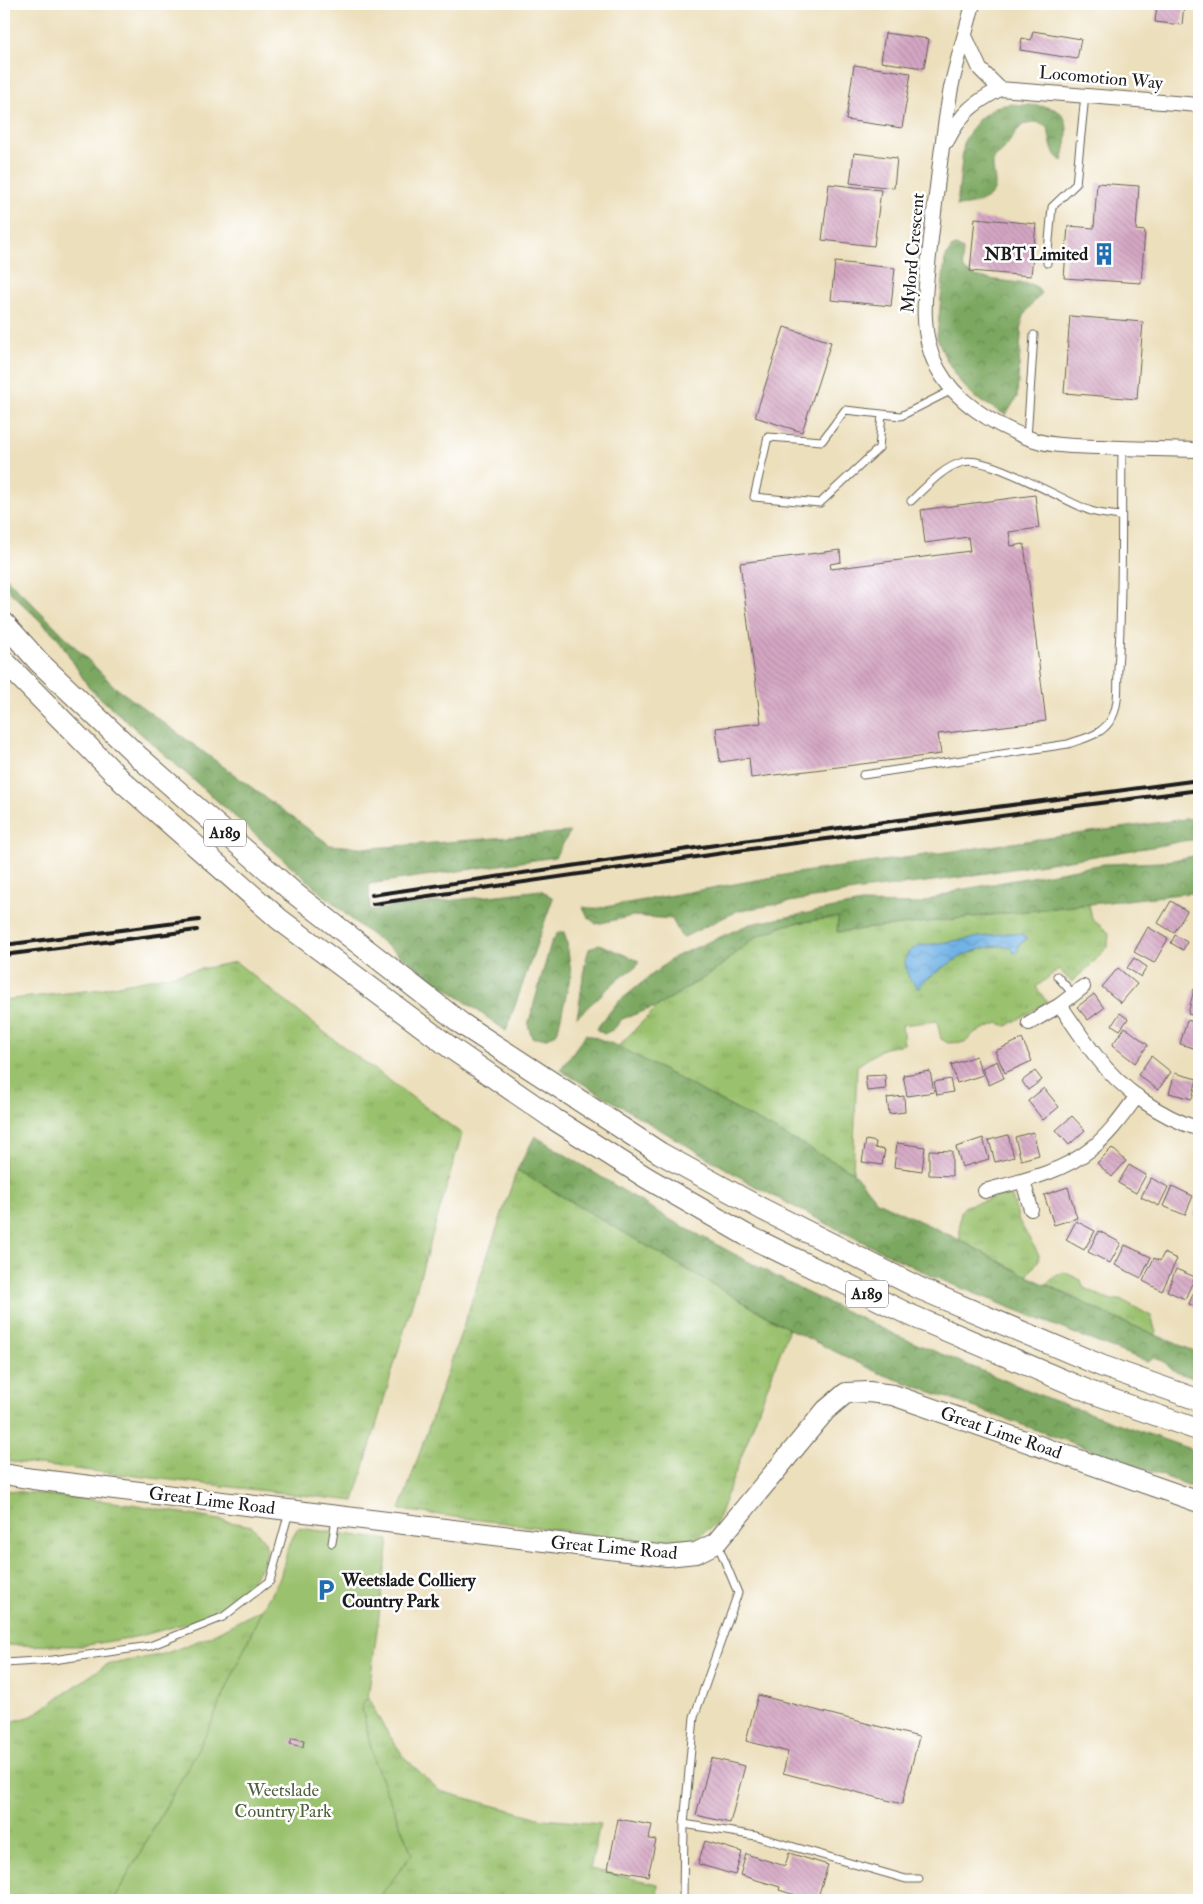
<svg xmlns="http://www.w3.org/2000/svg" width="1203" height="1904" viewBox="0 0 1203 1904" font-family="'IM FELL Double Pica',serif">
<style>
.grass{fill:url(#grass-tufts);stroke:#5b6e44}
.forest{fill:url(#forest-crowns);stroke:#4c623e}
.park{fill:#9ac16d;stroke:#5b6e44}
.water{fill:url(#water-waves);stroke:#466881}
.building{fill:url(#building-back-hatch)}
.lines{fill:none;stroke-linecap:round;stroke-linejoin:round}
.service-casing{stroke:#656054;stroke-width:9}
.minor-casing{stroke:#656054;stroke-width:16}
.secondary-casing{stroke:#656054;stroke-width:22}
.primary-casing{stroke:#656054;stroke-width:23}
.service{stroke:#fff;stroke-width:7}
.minor{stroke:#fff;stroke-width:14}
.secondary{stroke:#fff;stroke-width:20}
.primary{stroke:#fff;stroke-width:21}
.rail{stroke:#1c1c1c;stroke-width:4}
.labels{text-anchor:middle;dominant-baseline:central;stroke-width:5;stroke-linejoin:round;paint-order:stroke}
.shield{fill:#fff;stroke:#606060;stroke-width:1}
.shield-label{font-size:16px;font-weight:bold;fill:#1c1c1c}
.street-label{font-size:18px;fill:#1c1c1c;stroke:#fff}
.poi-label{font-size:18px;font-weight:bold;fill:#1c1c1c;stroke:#fff;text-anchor:end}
.park-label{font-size:18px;fill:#4e5e3c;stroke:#fff}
</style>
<defs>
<pattern id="grass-tufts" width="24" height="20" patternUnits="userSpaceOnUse" patternTransform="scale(1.25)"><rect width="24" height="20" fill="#9ac16d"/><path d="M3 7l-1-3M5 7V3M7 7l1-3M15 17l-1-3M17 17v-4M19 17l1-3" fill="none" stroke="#84a55e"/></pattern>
<pattern id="forest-crowns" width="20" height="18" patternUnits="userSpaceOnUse" patternTransform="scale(1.25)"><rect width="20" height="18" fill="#7ba760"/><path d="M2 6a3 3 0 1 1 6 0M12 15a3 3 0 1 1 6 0" fill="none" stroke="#64874e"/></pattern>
<pattern id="water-waves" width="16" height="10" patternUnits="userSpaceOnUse" patternTransform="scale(1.25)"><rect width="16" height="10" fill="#71b3e6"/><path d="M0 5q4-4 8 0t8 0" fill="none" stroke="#6199c5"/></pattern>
<pattern id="building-back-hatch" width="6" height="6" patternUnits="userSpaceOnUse" patternTransform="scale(1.25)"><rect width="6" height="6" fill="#d4a6c3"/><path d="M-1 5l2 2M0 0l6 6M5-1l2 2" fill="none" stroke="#b58ea7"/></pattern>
</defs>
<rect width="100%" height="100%" fill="#fff"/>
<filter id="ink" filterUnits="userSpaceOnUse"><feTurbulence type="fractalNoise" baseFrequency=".02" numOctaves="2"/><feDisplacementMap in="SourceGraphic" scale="10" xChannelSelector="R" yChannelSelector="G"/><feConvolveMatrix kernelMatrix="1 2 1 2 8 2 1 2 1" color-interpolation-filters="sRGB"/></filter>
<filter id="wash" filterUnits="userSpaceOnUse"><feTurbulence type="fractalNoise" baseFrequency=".0096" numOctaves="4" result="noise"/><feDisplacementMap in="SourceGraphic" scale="20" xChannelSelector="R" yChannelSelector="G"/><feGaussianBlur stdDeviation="1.12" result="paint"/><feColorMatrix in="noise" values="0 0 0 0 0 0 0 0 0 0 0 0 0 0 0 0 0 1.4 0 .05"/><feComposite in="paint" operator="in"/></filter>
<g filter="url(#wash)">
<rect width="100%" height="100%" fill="#ecdfbc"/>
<g class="grass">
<polygon points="1089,904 1092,919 1109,933 1108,946 1090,966 1071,982 1059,969 1036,987 1047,1002 1007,1026 998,1023 974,1033 966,1042 948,1043 941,1039 937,1021 902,1025 904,1044 882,1049 857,1066 853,1172 618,1046 658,1006 713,972 756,937 789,924 838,917 838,932"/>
<polygon points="236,962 329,1036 462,1134 354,1501 4,1461 4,1000 94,990"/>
<polygon points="517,1170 789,1329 716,1524 693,1540 671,1544 400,1510"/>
<path d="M 1005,1195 L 1012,1197 L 1019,1221 L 1039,1255 L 1038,1261 L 1027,1276 L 960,1240 C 960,1229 957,1215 965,1206 Z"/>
<polygon points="1064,1272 1081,1280 1083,1287 1111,1301 1120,1299 1151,1316 1157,1336 1110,1316 1046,1284 1054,1276"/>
<polygon points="4,1490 131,1504 252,1526 265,1542 267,1553 262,1566 247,1588 225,1606 199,1620 140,1636 82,1646 4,1645"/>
<polygon points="262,1609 206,1735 114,1900 4,1900 4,1724 32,1716 106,1665 164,1654 208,1637"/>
<polygon points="368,1698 382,1724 404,1757 440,1791 543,1819 600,1824 590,1869 658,1884 657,1900 377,1900 412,1854 374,1762 361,1704"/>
</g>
<g class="forest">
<path d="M 1011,104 C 1023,105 1043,105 1054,109 C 1074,116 1066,146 1062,161 C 1050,154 1051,141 1048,128 L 1037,122 L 1022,125 L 1000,154 L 994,156 C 991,166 995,174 995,184 C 995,202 970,205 957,206 L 964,141 L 979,119 L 995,107 Z"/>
<path d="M 956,246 L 963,250 C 963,256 961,265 965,270 C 973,280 1017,282 1031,284 L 1038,288 L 1041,294 L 1027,310 L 1022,320 L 1017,397 L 1006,415 L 974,397 L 957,378 L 944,355 L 937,337 L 945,259 L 951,248 Z"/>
<polygon points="4,575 115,687 330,845 372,848 570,832 555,857 369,884 370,910 541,890 553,898 506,1031 358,925 89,688 58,638 11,593 4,583"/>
<polygon points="1199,817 1199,839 1183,841 1158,846 942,880 860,890 737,911 682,938 672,919 633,916 596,924 588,917 583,907 594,909 796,873"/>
<polygon points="1199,855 1199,892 837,932 838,917 789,924 756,937 713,972 658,1006 622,1019 614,1029 604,1034 596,1029 617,1003 674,957 750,924 861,903 918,904 959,890 1104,864 1162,862"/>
<polygon points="558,932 564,932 567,943 571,974 558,1030 555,1035 546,1038 532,1038 528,1025 551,943"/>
<path d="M 599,944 L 639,961 L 636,967 L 618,979 L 577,1017 C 582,994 582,970 589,949 Z"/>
<polygon points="586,1034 618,1046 853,1172 877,1201 960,1240 1007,1266 1110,1316 1199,1353 1199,1380 1173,1371 1163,1361 1154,1358 1147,1361 1103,1345 934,1277 849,1235 760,1189 560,1070"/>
<polygon points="535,1136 669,1219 805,1292 898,1336 1052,1400 1199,1452 1199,1489 879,1373 789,1329 517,1170"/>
</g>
<polygon class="park" points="298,1528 389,1540 368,1698 361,1704 374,1762 412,1854 377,1900 114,1900 206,1735 262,1609 280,1578 289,1544"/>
<path class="water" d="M 1008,933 L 1022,934 L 1026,937 L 1026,940 L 1019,944 L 1018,952 L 1014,953 L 1010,947 C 979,941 945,965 921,984 L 920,988 L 917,988 C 916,983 913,983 910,979 C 907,976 907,971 906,967 C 903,955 908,951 919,946 Z"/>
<g id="blocks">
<g class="building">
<polygon points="1157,4 1184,4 1182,25 1155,22"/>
<polygon points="1033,31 1081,39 1077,59 1020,50 1022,38 1031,40"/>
<polygon points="885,33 929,39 924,68 881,62"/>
<polygon points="854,65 911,73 902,128 846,120"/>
<polygon points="854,153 897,158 894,188 850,183"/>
<polygon points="1097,183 1139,186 1136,230 1145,231 1141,283 1064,278 1068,226 1094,228"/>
<polygon points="829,184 881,190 874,246 822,240"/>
<polygon points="975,218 1036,224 1031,276 970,271"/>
<polygon points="1198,256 1199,256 1199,275 1196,275"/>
<polygon points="835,262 895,268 891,306 831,300"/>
<polygon points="1070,316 1143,322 1137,399 1064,393"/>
<polygon points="784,327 831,342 802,432 755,417"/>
<polygon points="1035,495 1039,528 1009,532 1011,546 1024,544 1046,721 938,734 941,754 751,778 749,758 720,762 716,728 761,723 740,563 840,550 841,562 830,564 831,569 970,551 968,537 925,543 921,510"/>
<polygon points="1171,901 1187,911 1174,933 1158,923"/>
<polygon points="1148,927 1168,939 1154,963 1134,952"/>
<polygon points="1175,935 1187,942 1183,950 1171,943"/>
<polygon points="1134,958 1147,967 1141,977 1127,968"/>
<polygon points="1118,968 1137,984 1121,1003 1102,987"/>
<polygon points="1194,989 1199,991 1199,1017 1188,1014"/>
<polygon points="1094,994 1104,1008 1088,1020 1077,1007"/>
<polygon points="1120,1013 1128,1019 1120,1030 1112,1025"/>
<polygon points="1187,1020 1199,1023 1199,1040 1197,1049 1180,1044"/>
<polygon points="1125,1027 1148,1045 1135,1063 1112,1045"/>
<polygon points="1022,1039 1032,1061 1005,1073 995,1051"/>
<polygon points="976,1056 983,1075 957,1083 951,1065"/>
<polygon points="1151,1056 1171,1072 1158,1090 1138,1075"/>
<polygon points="997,1061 1004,1078 989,1085 982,1068"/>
<polygon points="930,1071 934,1092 907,1096 903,1075"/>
<polygon points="1035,1071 1042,1080 1028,1090 1022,1081"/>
<polygon points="1175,1073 1197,1079 1192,1099 1169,1093"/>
<polygon points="885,1075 886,1089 867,1091 865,1076"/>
<polygon points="950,1079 953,1092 937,1095 934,1082"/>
<polygon points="1044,1088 1059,1107 1043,1120 1028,1101"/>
<polygon points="904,1096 905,1112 889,1114 887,1098"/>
<polygon points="1072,1116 1085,1130 1069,1145 1056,1130"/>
<polygon points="1033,1132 1039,1155 1021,1160 1015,1137"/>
<polygon points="1008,1135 1014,1157 995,1162 989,1140"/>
<polygon points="983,1138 989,1159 962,1167 956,1147"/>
<polygon points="866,1140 876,1142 875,1148 885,1150 882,1165 862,1162"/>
<polygon points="897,1143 925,1147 922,1171 894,1167"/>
<polygon points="1112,1148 1126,1161 1112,1177 1097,1163"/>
<polygon points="929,1150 952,1151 952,1176 929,1175"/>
<polygon points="1129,1165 1146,1175 1136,1193 1118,1183"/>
<polygon points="1151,1178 1168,1187 1159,1206 1141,1197"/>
<polygon points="1172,1186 1193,1196 1185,1215 1163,1206"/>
<polygon points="1068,1187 1077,1218 1054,1225 1044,1195"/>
<polygon points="1199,1201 1199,1218 1194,1216"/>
<polygon points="1076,1221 1095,1231 1084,1250 1066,1240"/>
<polygon points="1099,1231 1121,1243 1110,1263 1088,1252"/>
<polygon points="1125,1245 1151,1257 1141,1278 1115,1265"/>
<polygon points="1164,1253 1177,1259 1162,1291 1143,1281 1154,1258 1160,1261"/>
<polygon points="1176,1269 1195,1277 1185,1299 1167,1291"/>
<polygon points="1197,1284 1199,1284 1199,1308 1189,1304"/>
<polygon points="758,1695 919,1737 902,1804 783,1773 788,1752 746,1741"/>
<polygon points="292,1738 304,1740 303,1747 290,1744"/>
<polygon points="711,1758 745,1766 730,1823 696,1815"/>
<polygon points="618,1819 652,1825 649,1839 656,1840 648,1876 608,1869"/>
<polygon points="705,1841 742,1852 735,1875 698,1864"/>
<polygon points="789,1853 828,1865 817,1900 811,1900 779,1890 780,1887 740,1875 746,1854 785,1866"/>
</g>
</g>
</g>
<g filter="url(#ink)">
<use href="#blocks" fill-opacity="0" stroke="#656054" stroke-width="1"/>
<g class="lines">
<defs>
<g id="service">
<polyline points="1047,263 1052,207 1076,184 1085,95"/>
<polyline points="882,414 845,410 822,441 768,437 754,497 820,503 879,448 882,414 901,416 952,390"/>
<polyline points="1027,438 1034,335"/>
<path d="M 911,501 C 926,487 943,467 963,462 C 988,455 1063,501 1091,511 C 1101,514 1111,515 1121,516"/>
<path d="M 863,775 L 1068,744 C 1084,738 1100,736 1110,721 C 1120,707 1117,685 1118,669 C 1123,596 1121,522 1122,448"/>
<polyline points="1057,976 1073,994"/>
<polyline points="332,1543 336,1519"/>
<polyline points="4,1663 53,1660 150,1646 223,1617 270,1581 289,1512"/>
<polyline points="684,1824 756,1836 906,1879 919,1879"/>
<polyline points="683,1900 684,1824 694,1717 738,1593 718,1545"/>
</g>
<g id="minor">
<path d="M 973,4 C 966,32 957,60 951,88 C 942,138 937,188 931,238 C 927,280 916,330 938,369 C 955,401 993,424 1026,437 C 1050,447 1075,446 1101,447 C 1134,449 1166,449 1199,450"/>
<polyline points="965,36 980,69 1000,89"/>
<path d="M 947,141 C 962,112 972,104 1000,89 L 1199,105"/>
<path d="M 1060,1005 C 1072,1022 1083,1040 1096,1056 C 1122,1090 1159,1116 1199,1129"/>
<polyline points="1029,1023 1060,1005 1083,987"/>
<polyline points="1023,1181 1031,1209"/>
<path d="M 985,1191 C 1021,1181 1061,1173 1091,1149 C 1109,1135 1123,1115 1137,1096"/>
</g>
<polyline id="secondary" points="4,1474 33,1479 667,1556 696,1553 716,1543 826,1410 846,1393 869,1392 893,1395 1199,1502"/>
<g id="primary">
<polyline points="4,623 39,662 140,758 294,893 462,1024 660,1153 762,1209 921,1289 1102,1366 1199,1400"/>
<polyline points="4,661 123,782 279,919 451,1048 554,1119 647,1178 746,1235 910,1315 1093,1393 1199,1430"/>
</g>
</defs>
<use href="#service" class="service-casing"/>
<use href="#minor" class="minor-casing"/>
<use href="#secondary" class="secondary-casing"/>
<use href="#primary" class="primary-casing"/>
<use href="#service" class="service"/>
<use href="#minor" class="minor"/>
<use href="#secondary" class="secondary"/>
<use href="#primary" class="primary"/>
<g class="rail">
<polyline points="372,895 757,839 1199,780"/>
<polyline points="373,904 758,848 1199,790"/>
<polyline points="4,945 199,920"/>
<polyline points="4,955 197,930"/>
</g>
</g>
</g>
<defs>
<symbol id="building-bare" viewBox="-9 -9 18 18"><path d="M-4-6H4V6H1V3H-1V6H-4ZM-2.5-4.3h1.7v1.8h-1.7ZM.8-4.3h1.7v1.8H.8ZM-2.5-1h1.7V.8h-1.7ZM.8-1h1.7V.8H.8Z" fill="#1f6fb2" stroke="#fff" stroke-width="2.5" paint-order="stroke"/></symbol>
<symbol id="parking-bare" viewBox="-9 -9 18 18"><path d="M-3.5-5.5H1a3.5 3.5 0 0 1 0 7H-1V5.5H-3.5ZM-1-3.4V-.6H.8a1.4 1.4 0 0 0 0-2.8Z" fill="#1f6fb2" stroke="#fff" stroke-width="2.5" paint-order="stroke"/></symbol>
</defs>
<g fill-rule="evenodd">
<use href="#building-bare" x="1088" y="238" width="32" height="32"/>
<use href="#parking-bare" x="310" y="1574" width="32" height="32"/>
</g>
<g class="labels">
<g class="shield">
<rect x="204" y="819.5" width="42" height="27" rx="4"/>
<rect x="846" y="1280.5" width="42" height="27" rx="4"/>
</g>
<g class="shield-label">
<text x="225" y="833">A189</text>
<text x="867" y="1294">A189</text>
</g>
<g class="street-label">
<text transform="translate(1101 78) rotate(5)">Locomotion Way</text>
<text transform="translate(913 253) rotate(-85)">Mylord Crescent</text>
<text transform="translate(1001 1433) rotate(19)">Great Lime Road</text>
<text transform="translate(212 1501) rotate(7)">Great Lime Road</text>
<text transform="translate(614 1548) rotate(5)">Great Lime Road</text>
</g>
<g class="poi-label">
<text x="1088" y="254">NBT Limited</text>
<text x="342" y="1580" text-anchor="start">Weetslade Colliery<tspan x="342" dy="21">Country Park</tspan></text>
</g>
<g class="park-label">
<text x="283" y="1790">Weetslade<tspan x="283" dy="21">Country Park</tspan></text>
</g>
</g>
<rect width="1203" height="1904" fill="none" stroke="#fff" stroke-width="20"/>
</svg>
